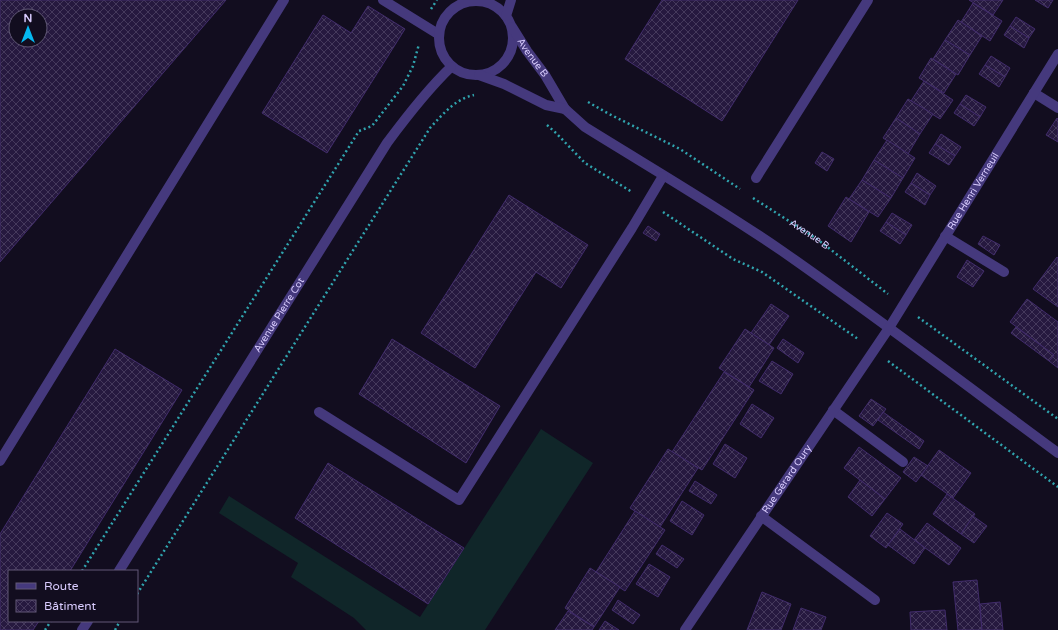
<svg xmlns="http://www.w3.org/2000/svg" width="1058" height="630" viewBox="0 0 1058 630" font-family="'Varela Round',sans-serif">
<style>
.grass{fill:#102629}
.building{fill:url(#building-cross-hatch);stroke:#412c6b;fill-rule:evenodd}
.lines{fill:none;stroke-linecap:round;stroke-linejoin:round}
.path{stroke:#30a4ae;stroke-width:2.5;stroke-dasharray:2 3;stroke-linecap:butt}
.minor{stroke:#45397d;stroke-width:10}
.labels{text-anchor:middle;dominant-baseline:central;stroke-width:3;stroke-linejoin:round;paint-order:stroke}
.street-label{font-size:10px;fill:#d9ccfe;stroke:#120d1f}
</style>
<defs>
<pattern id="building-cross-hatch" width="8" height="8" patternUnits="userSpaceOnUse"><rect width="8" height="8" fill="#26193f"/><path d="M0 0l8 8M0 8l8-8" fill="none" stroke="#45395c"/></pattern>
</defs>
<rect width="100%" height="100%" fill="#120d1f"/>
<polygon class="grass" points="541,429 593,463 485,630 366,630 354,618 291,577 298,563 219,513 229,496 420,617"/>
<g class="building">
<path d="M 0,0 L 226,0 L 0,262 ZM 16,16 L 40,16 L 40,40 L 16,40 Z"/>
<polygon points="662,0 798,0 722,121 625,59"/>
<polygon points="969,0 1003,0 993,15"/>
<polygon points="1035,0 1053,0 1048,8"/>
<polygon points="973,3 1002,21 990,41 961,22"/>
<polygon points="368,6 405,29 327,153 262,113 323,15 351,33"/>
<polygon points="1016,17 1035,29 1029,38 1010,26"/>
<polygon points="958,20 982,36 970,55 945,40"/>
<polygon points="1010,26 1029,38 1024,48 1004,35"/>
<polygon points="945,40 970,55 958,75 933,59"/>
<polygon points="991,56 1010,68 1005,77 985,65"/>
<polygon points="931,58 956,74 944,93 919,78"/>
<polygon points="985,65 1005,77 999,87 979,74"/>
<polygon points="924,81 953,100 940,119 911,101"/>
<polygon points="966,95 986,107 980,117 960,104"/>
<polygon points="908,99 933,114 920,134 896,118"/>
<polygon points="960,104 980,117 974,126 954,113"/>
<polygon points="896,118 920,134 908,154 883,138"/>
<polygon points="1057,118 1058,119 1058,142 1046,135"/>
<polygon points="941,134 961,147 955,156 935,144"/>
<polygon points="887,140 915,158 903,178 874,160"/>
<polygon points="935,144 955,156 949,165 929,153"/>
<polygon points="822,152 834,159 827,171 815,163"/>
<polygon points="874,160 903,178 891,198 862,180"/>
<polygon points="917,173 936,186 930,195 911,183"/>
<polygon points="862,180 891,198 878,217 849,199"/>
<polygon points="911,183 930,195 925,205 905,192"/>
<polygon points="509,195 588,245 561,288 536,272 475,368 421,333"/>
<polygon points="846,197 869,212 851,242 828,226"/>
<polygon points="892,213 912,225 906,235 886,222"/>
<polygon points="886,222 906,235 900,244 880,231"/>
<polygon points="648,226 660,234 656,241 643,233"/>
<polygon points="983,236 1000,245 994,255 978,244"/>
<polygon points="1057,257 1058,258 1058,307 1033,289"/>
<polygon points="967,260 984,271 973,287 957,277"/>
<polygon points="1027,299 1058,322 1058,368 1049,361 1054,355 1010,322"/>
<polygon points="771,304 789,316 769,345 751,333"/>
<polygon points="1016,327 1054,355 1049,361 1011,333"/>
<polygon points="745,329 774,348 749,387 719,368"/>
<polygon points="392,339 500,406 466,463 359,394"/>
<polygon points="783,339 804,353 798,363 777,348"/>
<polygon points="115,349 182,390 70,571 9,571 9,621 39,621 33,630 0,630 0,534"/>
<polygon points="772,361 793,374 781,394 759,381"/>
<polygon points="724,372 754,390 702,470 672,452"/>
<polygon points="871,399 886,409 873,426 859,416"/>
<polygon points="752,404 774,418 761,438 740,424"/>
<polygon points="883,412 924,441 919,449 878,420"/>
<polygon points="725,444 747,458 735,478 713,464"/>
<polygon points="859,447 901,478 885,499 844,468"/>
<polygon points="668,449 698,468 660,527 630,508"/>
<polygon points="939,450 971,473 953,498 921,475"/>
<polygon points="914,457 928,466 916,482 903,472"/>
<polygon points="328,463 464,548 428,604 295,518"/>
<polygon points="860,480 885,499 872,516 848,497"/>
<polygon points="695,481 717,495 711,504 689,491"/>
<polygon points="947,494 975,514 961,534 933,514"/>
<polygon points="682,501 704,515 692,535 670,521"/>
<polygon points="635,511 665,530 625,591 596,572"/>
<polygon points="887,513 903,524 886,548 870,536"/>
<polygon points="973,516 987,526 974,543 961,534"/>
<polygon points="927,523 961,548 949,565 914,540"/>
<polygon points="900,529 925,548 914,564 888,545"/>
<polygon points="662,545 684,559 677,568 656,554"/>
<polygon points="649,564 670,577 658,597 636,584"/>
<polygon points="590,568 620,587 594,627 565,608"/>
<polygon points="977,580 982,630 958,630 953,582"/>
<polygon points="762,592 791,604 781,630 747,630"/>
<polygon points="618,600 640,615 633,624 612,610"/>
<polygon points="1000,602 1003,630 982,630 980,604"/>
<polygon points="801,608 826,617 821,630 793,630"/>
<polygon points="945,610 947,630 911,630 910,612"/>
<polygon points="568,611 594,627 592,630 555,630"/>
<polygon points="605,621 619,630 599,630"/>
</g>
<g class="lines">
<g class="path">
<polyline points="431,9 437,0"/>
<polyline points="588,102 609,114 680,149 740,189"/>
<polyline points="547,125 556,133 585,163 632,192"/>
<path id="s1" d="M 753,198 L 817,239 L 888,294"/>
<polyline points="663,212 733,259 762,272 858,339"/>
<polyline points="918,317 1058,419"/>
<polyline points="888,361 1058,487"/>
<polyline points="82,571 359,131 372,126 403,86 413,66 419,44"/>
<path d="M 137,594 L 430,128 C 443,114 455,99 474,95"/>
<polyline points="45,630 51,621"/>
<polyline points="115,630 120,621"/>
</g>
<g class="minor">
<polyline points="383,0 438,34"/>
<circle cx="476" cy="38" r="37"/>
<polyline points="506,16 511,0"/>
<path id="s2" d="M 512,27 L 527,51 L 545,75 L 565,109 L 585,127 C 651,168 718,207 782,251 C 875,316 966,385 1058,453"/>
<polyline points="479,75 504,84 546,105 565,109"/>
<polyline points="1034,93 1058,108"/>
<polyline points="756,178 868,0"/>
<polyline points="945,236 1004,272"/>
<polyline points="833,410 903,462"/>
<polyline points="319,412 459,500 632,228 663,176"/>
<polyline points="0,461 284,0"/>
<polyline points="761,516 875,600"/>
<path id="s3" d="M 119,571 L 387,143 C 407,116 427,90 451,67"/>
<polyline points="82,630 88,621"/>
<path id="s4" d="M 685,630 L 889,328 L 1058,54"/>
</g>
</g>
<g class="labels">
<g class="street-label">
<text stroke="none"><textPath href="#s2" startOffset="37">Avenue B</textPath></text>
<text stroke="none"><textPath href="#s4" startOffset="525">Rue Henri Verneuil</textPath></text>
<text stroke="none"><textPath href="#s1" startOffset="67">Avenue B</textPath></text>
<text stroke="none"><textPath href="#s3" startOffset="302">Avenue Pierre Cot</textPath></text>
<text stroke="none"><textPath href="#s4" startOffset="182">Rue Gérard Oury</textPath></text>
</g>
</g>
<rect x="8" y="570" width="130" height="52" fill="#120d1f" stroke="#625978"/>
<rect x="16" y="583" width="20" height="6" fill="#45397d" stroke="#625978"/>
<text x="44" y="590" font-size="12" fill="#d9ccfe">Route</text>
<rect x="16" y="600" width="20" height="12" fill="url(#building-cross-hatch)" stroke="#625978"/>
<text x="44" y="610" font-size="12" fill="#d9ccfe">Bâtiment</text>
<g transform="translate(28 28)"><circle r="19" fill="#120d1f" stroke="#625978"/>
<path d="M0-3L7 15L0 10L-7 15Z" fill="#05b8f0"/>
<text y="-6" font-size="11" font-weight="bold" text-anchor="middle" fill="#d9ccfe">N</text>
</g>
</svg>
